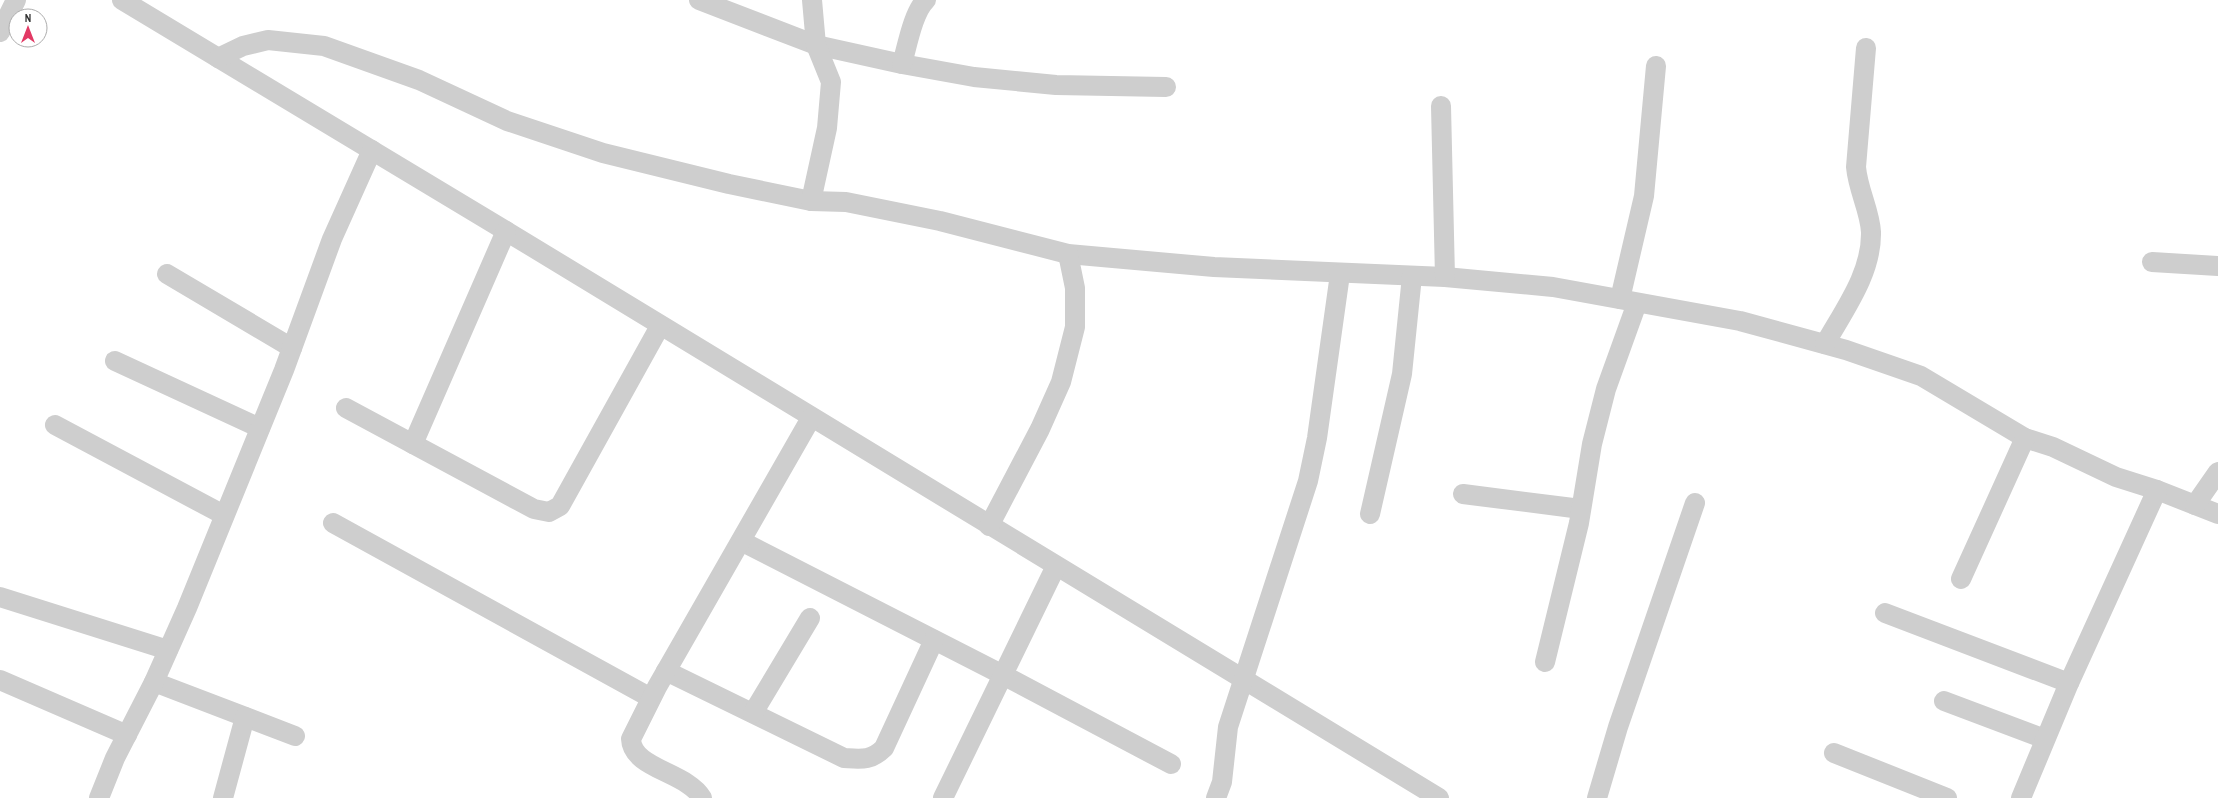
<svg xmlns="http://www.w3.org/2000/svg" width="2218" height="798" viewBox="0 0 2218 798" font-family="'Archivo Narrow',sans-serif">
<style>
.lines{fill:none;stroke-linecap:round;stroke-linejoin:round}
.street{stroke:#cecece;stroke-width:20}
</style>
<rect width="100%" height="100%" fill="#fff"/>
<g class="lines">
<g class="street">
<polyline points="122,0 506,231 1439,798"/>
<polyline points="699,0 816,45 902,64 974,77 1056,85 1166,87"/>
<polyline points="0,32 16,0"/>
<polyline points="218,58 243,46 268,40 324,46 419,80 507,121 603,153 729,184 811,201 846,202 940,221 1068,254 1214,267 1445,277 1553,287 1740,321 1846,350 1921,376 2025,438 2053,447 2116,477 2157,490 2218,514"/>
<path d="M 902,64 C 907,47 913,12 926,0"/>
<polyline points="1441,106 1445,277"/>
<polyline points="811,201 827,128 831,82 816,45 812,0"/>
<polyline points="2152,262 2218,266"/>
<polyline points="167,274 292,348"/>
<polyline points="1620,299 1644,196 1656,66"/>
<path d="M 1825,344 C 1844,310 1872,273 1871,232 C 1870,211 1858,190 1856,167 L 1866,48"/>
<polyline points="115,361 260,428"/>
<polyline points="346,408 534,509 549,512 560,506 660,326"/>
<polyline points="55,425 224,515"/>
<polyline points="413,444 506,231"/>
<polyline points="1463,494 1581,509"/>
<polyline points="2195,505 2218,472"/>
<polyline points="1370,514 1402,374 1412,276"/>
<polyline points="333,523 651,698"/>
<polyline points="989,526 1040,429 1061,382 1075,327 1075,288 1068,254"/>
<polyline points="741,541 1003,675 1171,764"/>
<polyline points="1961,579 2025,438"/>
<polyline points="0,597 168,650"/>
<polyline points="1885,613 2069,683"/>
<polyline points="1545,662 1579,523 1592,444 1606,389 1637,303"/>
<path d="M 666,671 L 844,758 C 861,759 871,761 884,748 L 934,640"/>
<polyline points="0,680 127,735"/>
<polyline points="154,682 295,736"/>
<polyline points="1944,701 2045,739"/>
<polyline points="753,713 810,618"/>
<polyline points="1834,753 1947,798"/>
<polyline points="99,798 115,758 154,682 187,608 284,370 332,239 372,150"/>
<polyline points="223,798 245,717"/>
<path d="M 702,798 C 687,772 632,769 631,739 L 657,687 L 811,418"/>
<polyline points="943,798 1056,566"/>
<polyline points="1216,798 1222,782 1228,727 1308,481 1317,438 1340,274"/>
<polyline points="1597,798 1618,727 1695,503"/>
<polyline points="2021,798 2069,683 2157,490"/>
</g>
</g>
<g transform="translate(28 28)"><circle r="19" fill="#ffffff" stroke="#adadad"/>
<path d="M0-3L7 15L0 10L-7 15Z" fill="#e23964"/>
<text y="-6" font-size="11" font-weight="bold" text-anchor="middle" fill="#313131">N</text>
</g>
</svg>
